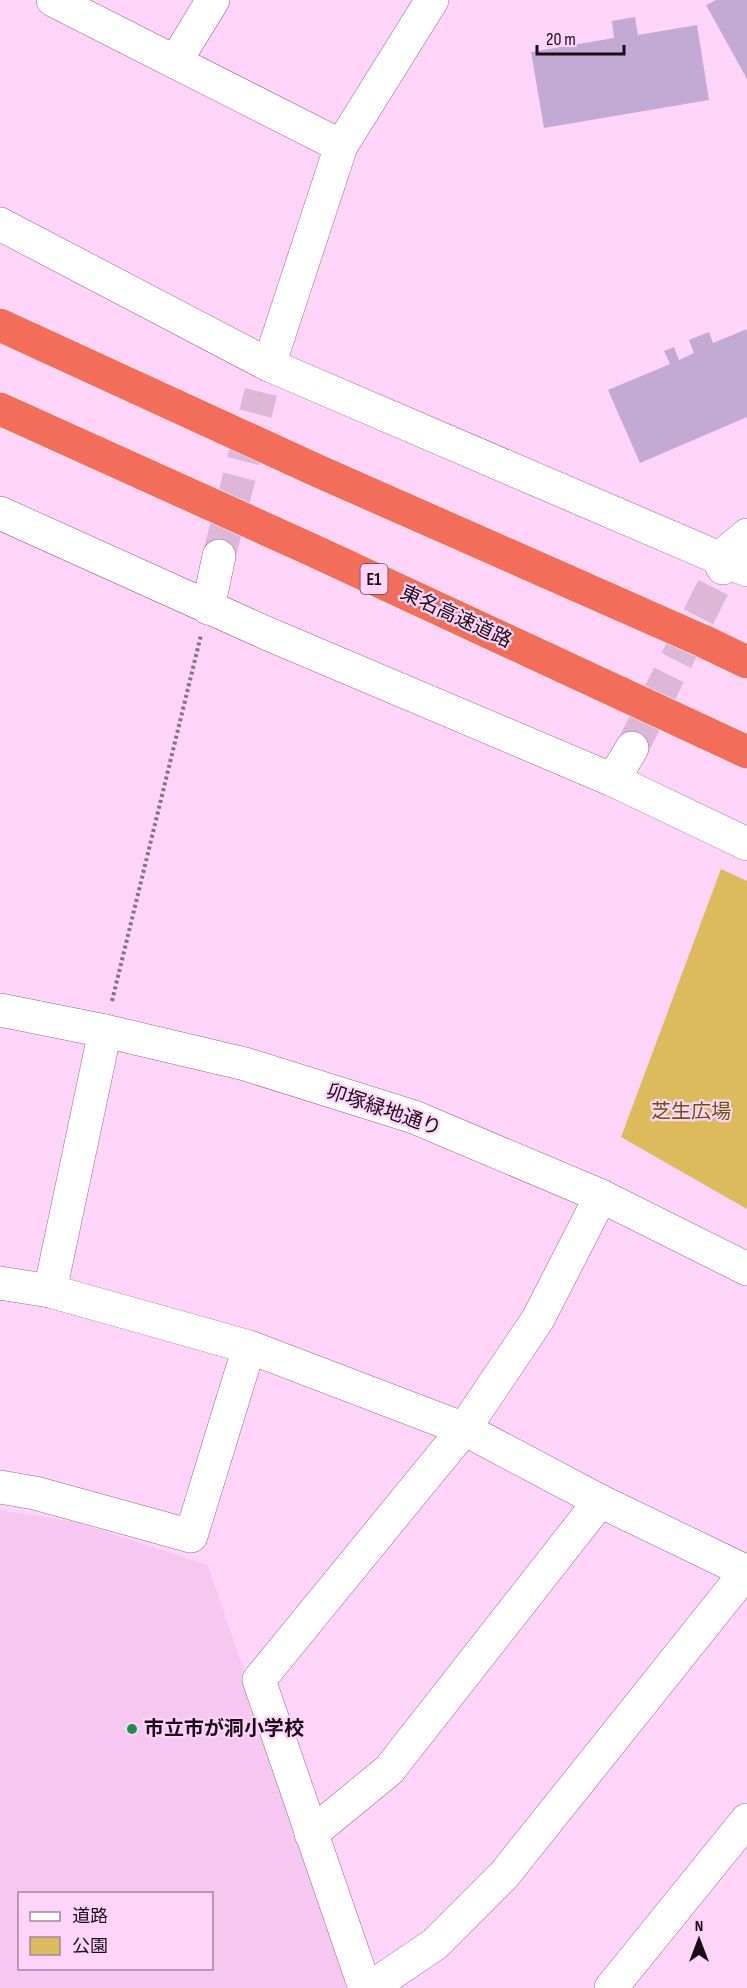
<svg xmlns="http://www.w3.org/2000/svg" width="747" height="1988" viewBox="0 0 747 1988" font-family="'Sofia Sans Condensed','Noto Sans JP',sans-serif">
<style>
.built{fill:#f6c8f1;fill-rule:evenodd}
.green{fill:#dcbb5c}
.building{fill:#c2aad5}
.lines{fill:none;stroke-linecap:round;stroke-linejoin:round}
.street-tunnel{stroke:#dcb7d7;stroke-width:33;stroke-dasharray:33 16;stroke-linecap:butt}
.street-casing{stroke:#906c8c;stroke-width:34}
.secondary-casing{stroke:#906c8c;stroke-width:34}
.highway-casing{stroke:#fff;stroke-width:34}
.path{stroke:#8a6f86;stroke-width:4;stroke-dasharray:3 3;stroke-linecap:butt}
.street{stroke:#fff;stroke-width:33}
.secondary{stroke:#fff;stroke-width:33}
.highway{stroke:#f26e5a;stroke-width:33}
.poi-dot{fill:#208f48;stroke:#fed5f9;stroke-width:2}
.labels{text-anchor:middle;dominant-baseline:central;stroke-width:4.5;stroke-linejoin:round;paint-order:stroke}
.shield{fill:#fed5f9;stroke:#5e485c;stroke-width:1.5}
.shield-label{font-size:18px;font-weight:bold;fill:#1a0c18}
.street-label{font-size:20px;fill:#1a0c18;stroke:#fed5f9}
.park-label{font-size:20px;fill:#6b5508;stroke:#fed5f9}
.poi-label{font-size:20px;font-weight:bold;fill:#1a0c18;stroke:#fed5f9;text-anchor:start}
</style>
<rect width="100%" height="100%" fill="#fed5f9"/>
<path class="built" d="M 0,1510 L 76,1522 L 208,1565 L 352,1988 L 0,1988 ZM 20,1894 L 212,1894 L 212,1968 L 20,1968 Z"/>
<polygon class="green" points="721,869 747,881 747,1209 621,1137"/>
<g class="building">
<polygon points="716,0 747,0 747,79 706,5"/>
<polygon points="635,17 638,35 697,25 709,100 544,128 531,52 614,38 612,21"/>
<polygon points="747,329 747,417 640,463 608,390 670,364 664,351 674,347 679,360 694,353 689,340 709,332 713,343"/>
</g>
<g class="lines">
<g class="street-tunnel">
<polyline points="219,556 261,392"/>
<polyline points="632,748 723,568"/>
</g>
<defs>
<g id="street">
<polyline points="53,0 341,146"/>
<polyline points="175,62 213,0"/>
<polyline points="0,224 269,365 747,570"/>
<polyline points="0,513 266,633 613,780 632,748"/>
<polyline points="723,568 718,559 747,535"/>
<polyline points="208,608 219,556"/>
<polyline points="613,780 747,844"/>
<polyline points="0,1283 50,1291 249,1347 464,1429 600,1501 747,1572"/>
<polyline points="50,1291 105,1031"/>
<polyline points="0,1487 35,1493 191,1536 249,1347"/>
<polyline points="311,1834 389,1770 600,1501"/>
<polyline points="365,1988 259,1680 464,1429 538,1319 601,1196"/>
<polyline points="370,1988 435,1944 504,1875 746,1572"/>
<polyline points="611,1988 747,1820"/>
</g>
<g id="secondary">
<polyline points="269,365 341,146 432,0"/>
<polyline points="0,1010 105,1031 245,1064 414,1117 601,1196 747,1269"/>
</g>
<g id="highway">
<polyline points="0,325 318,471 703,641 747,662"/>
<polyline points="0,409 312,550 747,752"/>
</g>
</defs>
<use href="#street" class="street-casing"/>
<use href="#secondary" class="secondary-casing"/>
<use href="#highway" class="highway-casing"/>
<polyline class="path" points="112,1001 201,635"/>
<use href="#street" class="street"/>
<use href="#secondary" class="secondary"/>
<use href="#highway" class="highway"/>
</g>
<circle class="poi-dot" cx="132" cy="1729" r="6"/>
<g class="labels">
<rect class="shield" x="360.5" y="564" width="27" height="30" rx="4.5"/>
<g class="shield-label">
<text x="374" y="579">E1</text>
</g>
<g class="street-label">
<text transform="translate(456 617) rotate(25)">東名高速道路</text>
<text transform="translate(384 1110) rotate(19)">卯塚緑地通り</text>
</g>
<g class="park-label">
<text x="691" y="1112">芝生広場</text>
</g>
<g class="poi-label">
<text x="144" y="1729">市立市が洞小学校</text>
</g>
</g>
<rect x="18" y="1892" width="195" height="78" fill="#fed5f9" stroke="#a3859f" stroke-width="1.5"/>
<rect x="30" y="1912" width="30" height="9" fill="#ffffff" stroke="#a3859f" stroke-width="1.5"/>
<text x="72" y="1922" font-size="18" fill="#1a0c18">道路</text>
<rect x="30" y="1937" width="30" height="18" fill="#dcbb5c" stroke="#a3859f" stroke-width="1.5"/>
<text x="72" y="1952" font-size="18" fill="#1a0c18">公園</text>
<g transform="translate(699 1940)" stroke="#fed5f9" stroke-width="4.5" paint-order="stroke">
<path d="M0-4.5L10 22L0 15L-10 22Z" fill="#1a0c18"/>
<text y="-9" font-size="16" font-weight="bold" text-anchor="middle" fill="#1a0c18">N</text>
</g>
<path d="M537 45v9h87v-9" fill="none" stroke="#1a0c18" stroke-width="3"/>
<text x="546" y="45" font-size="18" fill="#1a0c18" stroke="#fed5f9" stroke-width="4.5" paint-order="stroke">20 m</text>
</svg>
